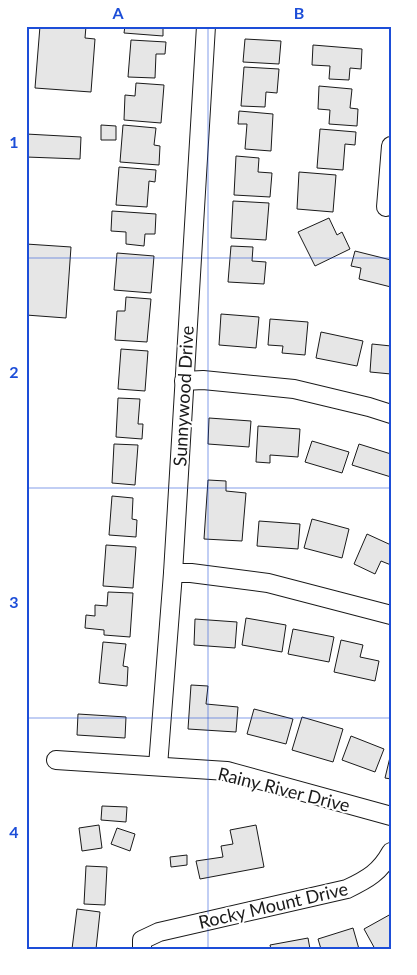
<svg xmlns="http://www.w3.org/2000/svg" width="417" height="975" viewBox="0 0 417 975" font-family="Lato,sans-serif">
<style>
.building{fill:#e6e6e6;stroke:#1a1a1a}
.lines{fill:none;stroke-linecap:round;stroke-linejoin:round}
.minor-casing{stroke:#1a1a1a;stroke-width:20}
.minor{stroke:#fff;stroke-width:18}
.grid{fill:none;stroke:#1d4ed8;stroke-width:1;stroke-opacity:0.55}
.labels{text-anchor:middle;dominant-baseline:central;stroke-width:4;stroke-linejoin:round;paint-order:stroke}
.street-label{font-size:18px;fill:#1a1a1a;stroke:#fff}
.neatline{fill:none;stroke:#1d4ed8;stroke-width:2}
.grid-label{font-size:16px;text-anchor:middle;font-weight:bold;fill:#1d4ed8}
</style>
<rect width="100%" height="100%" fill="#fff"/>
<g class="building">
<polygon points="40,26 86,26 85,38 95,39 91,92 35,88"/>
<polygon points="125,26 163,26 163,36 124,33"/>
<polygon points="245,39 281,41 279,64 243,62"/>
<polygon points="131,40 166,42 165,54 156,54 155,78 128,77"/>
<polygon points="313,45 362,49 361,69 350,68 349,80 329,79 330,66 312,65"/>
<polygon points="244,67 279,69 277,93 266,92 265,107 241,106"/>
<polygon points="136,83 164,85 161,123 124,120 125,95 135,96"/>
<polygon points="319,86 352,89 350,108 358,109 357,126 329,124 330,110 318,109"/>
<polygon points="239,111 273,114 271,151 245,149 247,124 238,124"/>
<polygon points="101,125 116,126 116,140 101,140"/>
<polygon points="123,125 156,128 154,145 160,146 159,165 120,162"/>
<polygon points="320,129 356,132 355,145 345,144 343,170 317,168"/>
<polygon points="26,134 81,137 80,159 26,157"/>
<polygon points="236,156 259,158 258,172 272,173 270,197 234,195"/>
<polygon points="119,167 156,170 155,182 149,181 147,207 116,205"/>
<polygon points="299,172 336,175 333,212 297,209"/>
<polygon points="233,201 269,203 266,240 231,238"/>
<polygon points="112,211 156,214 155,234 145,234 144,246 126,244 126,232 111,231"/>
<polygon points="329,218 337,235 342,232 350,249 315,266 298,232"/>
<polygon points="26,244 71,247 66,318 26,315"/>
<polygon points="231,246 253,247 252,261 266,262 264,284 228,282"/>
<polygon points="355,251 391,260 391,287 359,279 361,268 351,266"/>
<polygon points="117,253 154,256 151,293 114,290"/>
<polygon points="126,297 151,299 147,342 115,340 117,311 125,311"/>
<polygon points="221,314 259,317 256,348 219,345"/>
<polygon points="270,319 308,322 305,355 282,353 283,346 268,345"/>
<polygon points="321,332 363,341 357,366 316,358"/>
<polygon points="372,344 391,346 391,374 370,372"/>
<polygon points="121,349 148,351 145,391 118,389"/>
<polygon points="118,398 140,399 138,424 143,424 142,439 116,437"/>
<polygon points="209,418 251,421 249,447 208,444"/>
<polygon points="258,426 300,429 298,457 270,455 270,463 256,462"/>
<polygon points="312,441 349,452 342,473 305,462"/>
<polygon points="114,444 138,445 135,485 112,483"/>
<polygon points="359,444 391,454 391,477 352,465"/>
<polygon points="208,480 226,481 226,491 246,493 242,541 204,539"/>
<polygon points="112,496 133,498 132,519 137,520 136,537 109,535"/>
<polygon points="312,519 349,529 342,558 304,548"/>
<polygon points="259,521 300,524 298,549 257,546"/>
<polygon points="367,534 391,545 391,565 381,561 375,574 354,564"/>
<polygon points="106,545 136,547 133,588 103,586"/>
<polygon points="108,592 133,593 130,637 104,635 104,630 85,628 86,615 95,616 95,605 107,606"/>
<polygon points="246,618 286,625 282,652 242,645"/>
<polygon points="195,619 237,622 235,648 194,645"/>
<polygon points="293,629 334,637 329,662 288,654"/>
<polygon points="341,640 363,645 360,657 379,661 375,681 334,672"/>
<polygon points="103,642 126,644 123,666 128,667 127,686 99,683"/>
<polygon points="191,685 208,686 206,704 238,707 236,732 188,729"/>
<polygon points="254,709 293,719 286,744 247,734"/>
<polygon points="78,714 126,717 125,738 77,735"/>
<polygon points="302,717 343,729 333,762 292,750"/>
<polygon points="351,736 384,749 375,772 342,760"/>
<polygon points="391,753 391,779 385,778"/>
<polygon points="102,806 127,807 126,822 101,820"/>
<polygon points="99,825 102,848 82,851 79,828"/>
<polygon points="256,825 264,867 200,879 196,861 223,857 221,846 233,844 230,830"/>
<polygon points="117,828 135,834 130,851 111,844"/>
<polygon points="187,855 187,865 171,867 170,857"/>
<polygon points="86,866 107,867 105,905 84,904"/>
<polygon points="77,909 100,912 96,949 72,949"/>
<polygon points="391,914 391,946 386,949 375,949 364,929"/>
<polygon points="353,928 359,949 321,949 318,939"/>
<polygon points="308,938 310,949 271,949 270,945"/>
</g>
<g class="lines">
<defs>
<g id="minor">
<polyline points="386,207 391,146"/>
<polyline points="184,381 203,380 294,389 369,407 391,414"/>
<polyline points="173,573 191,573 268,583 391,615"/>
<polyline points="56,760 227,771 391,816"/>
<polyline points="158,766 173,573 206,26"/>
<path d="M 142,949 L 142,940 L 159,932 L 347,889 C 368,879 380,872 391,852"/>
</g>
</defs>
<use href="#minor" class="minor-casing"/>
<use href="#minor" class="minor"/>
</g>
<path class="grid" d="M 208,26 L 208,949M 26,258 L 391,258M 26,488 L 391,488M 26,718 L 391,718"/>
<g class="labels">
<g class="street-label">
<text transform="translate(183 396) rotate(-87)">Sunnywood Drive</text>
<text transform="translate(284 789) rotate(14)">Rainy River Drive</text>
<text transform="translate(273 905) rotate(-13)">Rocky Mount Drive</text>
</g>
</g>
<rect width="417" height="975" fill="none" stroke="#ffffff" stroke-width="55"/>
<rect x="28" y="28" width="362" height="920" class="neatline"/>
<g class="grid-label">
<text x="118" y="19">A</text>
<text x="299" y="19">B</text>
<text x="14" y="148">1</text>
<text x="14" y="378">2</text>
<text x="14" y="608">3</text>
<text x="14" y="838">4</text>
</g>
</svg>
